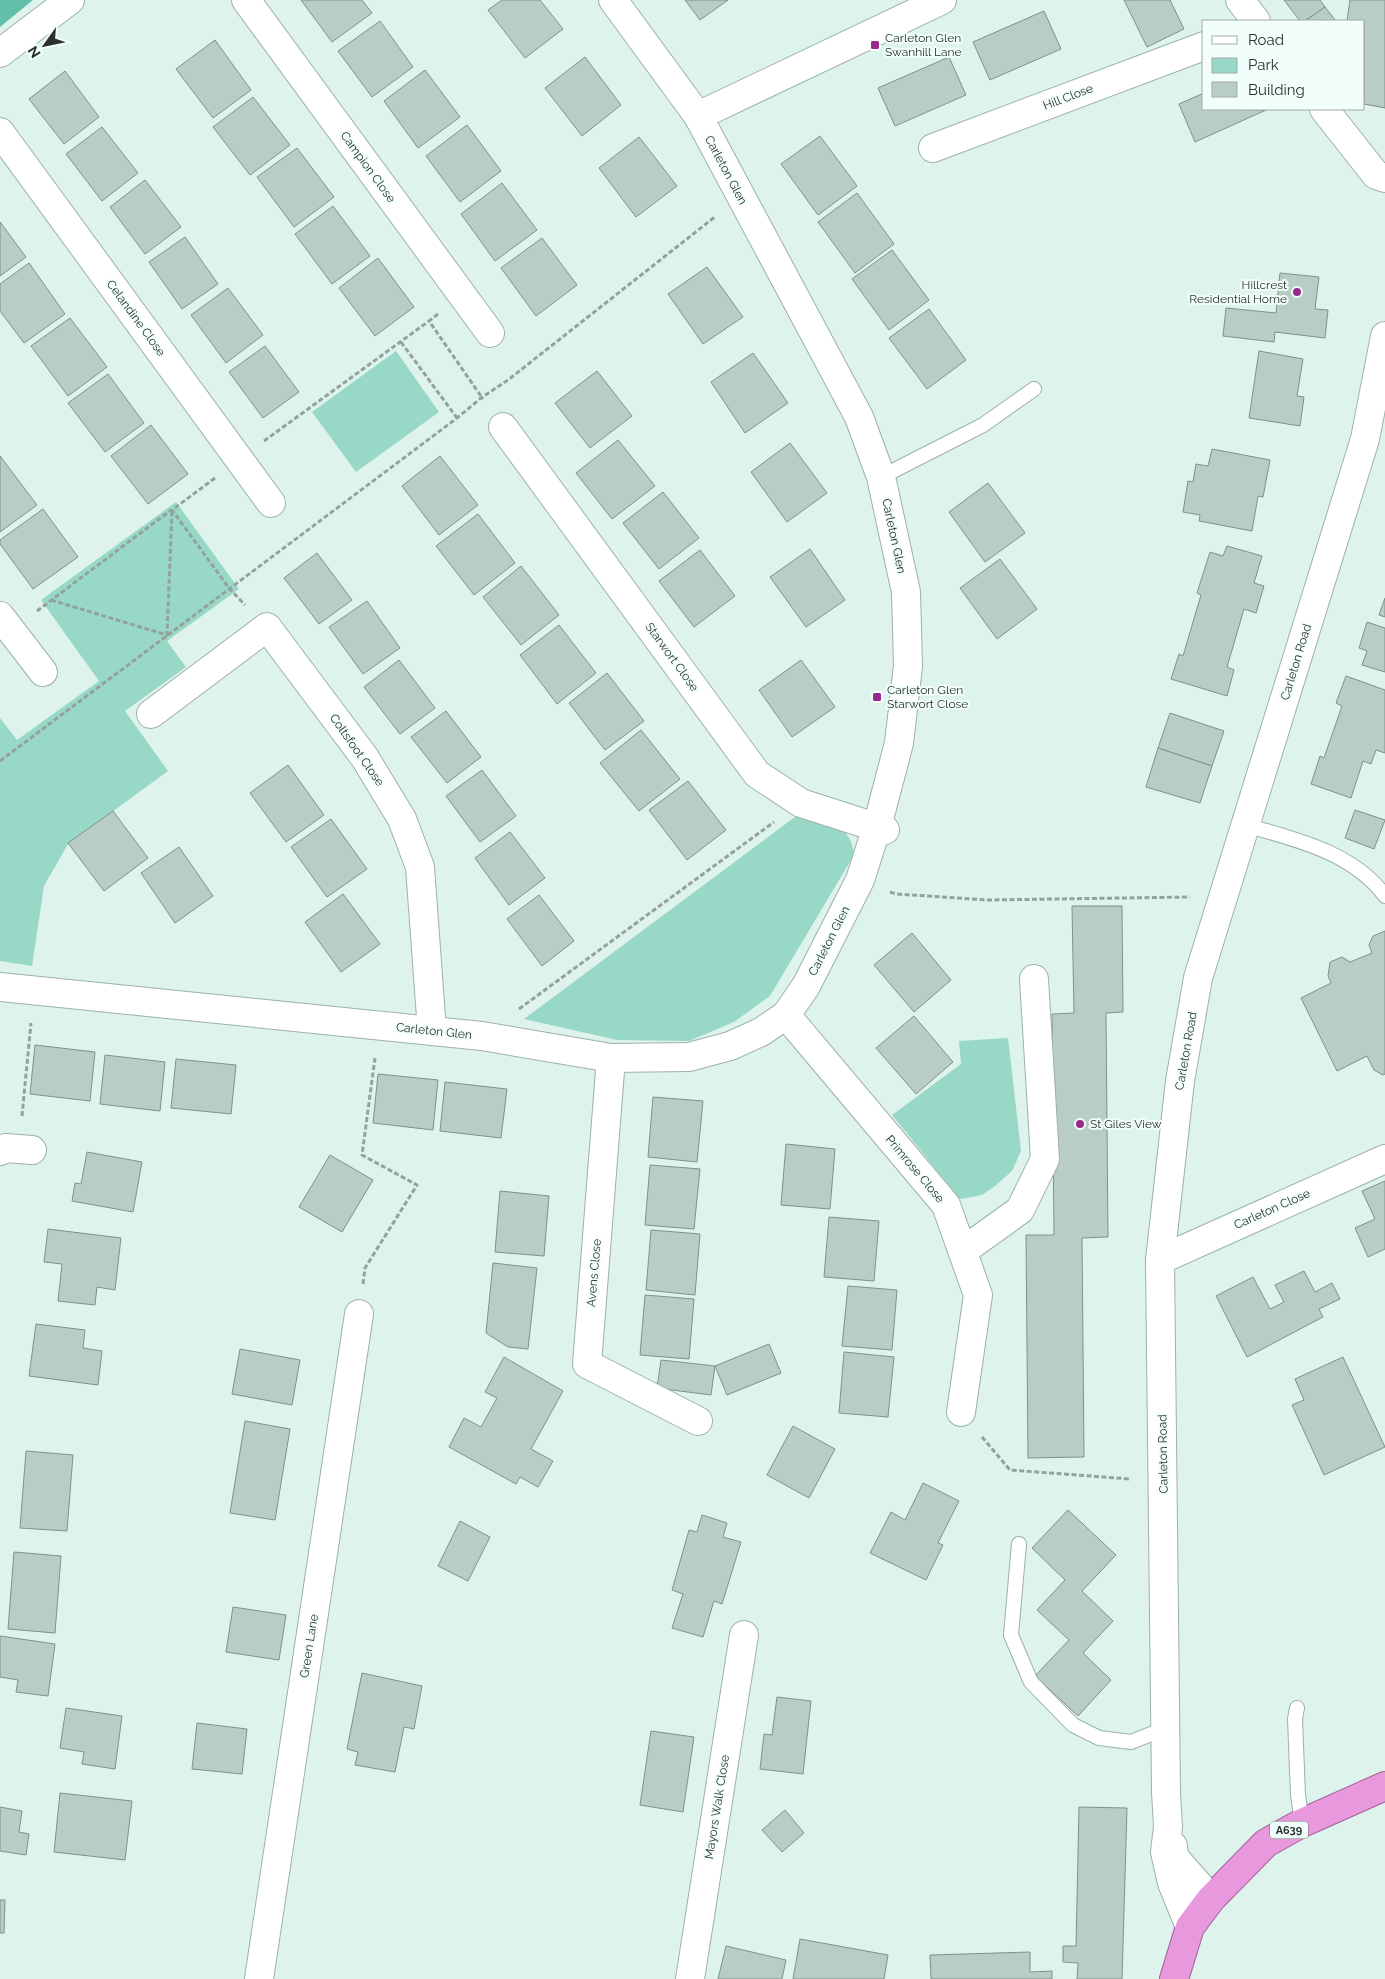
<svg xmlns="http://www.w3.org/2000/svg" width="1385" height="1979" viewBox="0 0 1385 1979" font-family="Raleway,sans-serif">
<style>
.green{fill:#98d8c7}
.forest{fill:#60c0a9}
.building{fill:#b9cdc7;stroke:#7e918b}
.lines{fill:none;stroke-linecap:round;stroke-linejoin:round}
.service-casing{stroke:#9db1ab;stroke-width:16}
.minor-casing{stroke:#9db1ab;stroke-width:30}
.tertiary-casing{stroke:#9db1ab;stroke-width:30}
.trunk-casing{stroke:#a2639a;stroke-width:30}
.path{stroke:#94a29e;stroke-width:3;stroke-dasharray:5 2.5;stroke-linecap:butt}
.service{stroke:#fff;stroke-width:14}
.minor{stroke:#fff;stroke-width:28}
.tertiary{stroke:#fff;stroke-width:28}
.trunk{stroke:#e898dc;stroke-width:28}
.poi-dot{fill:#96298a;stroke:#f2fefb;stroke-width:2}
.labels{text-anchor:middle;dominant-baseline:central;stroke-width:4;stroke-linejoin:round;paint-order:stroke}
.shield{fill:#f2fefb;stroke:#666e6c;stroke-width:1}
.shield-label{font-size:11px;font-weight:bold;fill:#2a312f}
.poi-label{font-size:12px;fill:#2a312f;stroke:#f2fefb;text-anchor:start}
.street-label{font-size:12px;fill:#2a312f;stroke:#f2fefb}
</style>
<rect width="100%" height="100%" fill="#dff3ed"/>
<g class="green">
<polygon points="396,351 439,412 356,472 312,412"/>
<polygon points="176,502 239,589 167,641 186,667 125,711 168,771 68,844 44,886 32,966 0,961 0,718 17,740 99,681 41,600"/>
<path d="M 803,811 C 827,821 852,825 854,855 L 770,996 L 734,1022 L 689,1041 L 617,1040 L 524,1019 Z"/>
<polygon points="1008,1038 1021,1151 1012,1171 995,1186 982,1195 960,1199 892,1115 961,1064 959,1041"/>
</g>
<polygon class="forest" points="0,0 33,0 0,27"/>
<g class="building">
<polygon points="301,0 362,0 372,13 332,42"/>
<polygon points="502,0 540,0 563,29 525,58 488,10"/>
<polygon points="685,0 728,0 700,20"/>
<polygon points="1124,0 1170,0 1184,29 1147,47"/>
<polygon points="1284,0 1320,0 1325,7 1305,21 1300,21"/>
<polygon points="1350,0 1385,0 1385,108 1364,104 1364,21 1347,21"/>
<polygon points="1325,7 1336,21 1305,21"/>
<polygon points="1044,11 1061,49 990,80 973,42"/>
<polygon points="380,21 413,67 372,97 338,51"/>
<polygon points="215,40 251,90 213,118 176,69"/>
<polygon points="585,57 621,105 582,136 545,88"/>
<polygon points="949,57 966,95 895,126 878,88"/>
<polygon points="425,70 460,117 418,148 384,101"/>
<polygon points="65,71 99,117 64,144 29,99"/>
<polygon points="1204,93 1204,109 1266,110 1195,142 1179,104"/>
<polygon points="253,97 290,145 250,175 213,127"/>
<polygon points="467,125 501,171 460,202 426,156"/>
<polygon points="102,127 138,173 102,201 66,154"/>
<polygon points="820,136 857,186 818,215 781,164"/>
<polygon points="639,137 677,186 636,217 599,168"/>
<polygon points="297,148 334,197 294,227 257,177"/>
<polygon points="145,180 181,227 145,254 110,207"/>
<polygon points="502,183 537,230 495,261 461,214"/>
<polygon points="857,193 894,244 855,273 818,222"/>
<polygon points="333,206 370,256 332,284 295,234"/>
<polygon points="0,222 26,257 0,276"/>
<polygon points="185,237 218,284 182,309 149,262"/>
<polygon points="542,238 577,285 536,316 501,268"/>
<polygon points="892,250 929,300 889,330 852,279"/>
<polygon points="378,258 414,307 375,336 339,288"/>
<polygon points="29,263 65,314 24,343 0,311 0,284"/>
<polygon points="707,267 743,317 703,344 668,294"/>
<polygon points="1280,273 1319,277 1315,309 1328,310 1325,338 1275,332 1274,342 1223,336 1226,308 1276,313"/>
<polygon points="228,288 263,335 226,363 191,315"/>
<polygon points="929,309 966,360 927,389 889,338"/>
<polygon points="70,318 107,367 68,396 31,346"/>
<polygon points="265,346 299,392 263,418 229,372"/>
<polygon points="1259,351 1303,359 1297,396 1304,397 1300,426 1249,418"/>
<polygon points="753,353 788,403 745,433 711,382"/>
<polygon points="597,371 632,416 590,448 555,403"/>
<polygon points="108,374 144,423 105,452 68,403"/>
<polygon points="151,425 188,474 148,504 111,456"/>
<polygon points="618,440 655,486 612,519 576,473"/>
<polygon points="790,443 827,493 787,522 751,472"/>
<polygon points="1212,449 1270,460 1263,497 1258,496 1252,531 1199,521 1200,515 1183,512 1188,481 1193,482 1196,464 1208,466"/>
<polygon points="0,456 37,505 0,532"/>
<polygon points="440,456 478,505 439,535 402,486"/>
<polygon points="988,483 1025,533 985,562 949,512"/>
<polygon points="663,492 699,538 659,569 623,523"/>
<polygon points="43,509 78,557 33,589 0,544 0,540"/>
<polygon points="478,514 515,563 474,595 436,546"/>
<polygon points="1227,546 1262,556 1254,583 1264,586 1256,613 1244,609 1227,667 1234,670 1227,696 1171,679 1179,654 1183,656 1201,595 1197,593 1210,552 1223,556"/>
<polygon points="810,549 845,600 806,627 770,577"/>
<polygon points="700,550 735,596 694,627 659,581"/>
<polygon points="317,553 352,600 319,624 284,578"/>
<polygon points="1000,559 1037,609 997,639 960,588"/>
<polygon points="521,566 559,615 521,645 483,597"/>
<polygon points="1385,598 1385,617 1379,615"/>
<polygon points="367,601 400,648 363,674 329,627"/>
<polygon points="1367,622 1385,628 1385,672 1362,665 1367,651 1359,648"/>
<polygon points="559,625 596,673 557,704 520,655"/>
<polygon points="399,660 435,708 400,734 364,687"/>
<polygon points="801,660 835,707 792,737 759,690"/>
<polygon points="607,673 644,721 605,750 569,703"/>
<polygon points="1346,676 1385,690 1385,753 1376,750 1371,764 1363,761 1351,798 1311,784 1320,756 1324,758 1342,706 1336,703"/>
<polygon points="446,711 481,757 447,783 411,737"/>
<polygon points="1170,713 1224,731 1212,766 1158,748"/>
<polygon points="641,730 680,779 639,811 600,763"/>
<polygon points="1158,748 1212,766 1200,803 1146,787"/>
<polygon points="288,765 324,815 286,842 250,793"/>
<polygon points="482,770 516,816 480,842 446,796"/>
<polygon points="688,781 726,830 687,860 649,810"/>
<polygon points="1355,810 1385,820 1374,849 1345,838"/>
<polygon points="113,811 148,858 104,891 68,843"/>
<polygon points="331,819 367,869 327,897 291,847"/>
<polygon points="510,832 545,878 509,905 475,858"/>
<polygon points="179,847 213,896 175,923 141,873"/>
<polygon points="343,894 380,944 341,972 305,922"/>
<polygon points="539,895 574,941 542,966 507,919"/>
<polygon points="1072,906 1122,906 1123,1012 1106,1013 1108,1237 1082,1238 1084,1457 1028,1458 1026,1235 1054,1235 1052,1014 1074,1013"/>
<polygon points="1385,931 1385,1074 1383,1075 1374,1070 1367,1056 1337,1071 1301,998 1331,983 1328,976 1330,962 1342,957 1350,962 1372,953 1369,945 1373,936"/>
<polygon points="912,933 951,980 914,1012 874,965"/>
<polygon points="914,1016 953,1062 916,1094 876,1048"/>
<polygon points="35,1045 95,1052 90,1101 30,1094"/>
<polygon points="105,1055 165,1062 160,1111 100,1104"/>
<polygon points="176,1059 236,1065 231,1114 171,1108"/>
<polygon points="378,1074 438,1080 433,1130 373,1123"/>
<polygon points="445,1082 507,1089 501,1138 440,1131"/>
<polygon points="653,1097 703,1101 697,1162 648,1157"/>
<polygon points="786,1144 835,1149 830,1209 781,1205"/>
<polygon points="87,1152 142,1162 133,1212 72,1201 75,1183 81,1184"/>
<polygon points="330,1155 373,1180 342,1232 299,1207"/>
<polygon points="650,1165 700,1169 694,1229 645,1225"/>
<polygon points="1385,1181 1385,1249 1368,1257 1355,1228 1375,1219 1362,1191"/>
<polygon points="500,1191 549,1196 544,1256 495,1252"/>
<polygon points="829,1217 879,1221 874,1281 824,1277"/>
<polygon points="48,1229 121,1238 115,1290 97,1287 95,1305 58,1301 62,1264 44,1262"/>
<polygon points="651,1230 700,1234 695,1295 646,1290"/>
<polygon points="493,1263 537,1268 528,1349 508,1347 486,1333"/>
<polygon points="1304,1271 1315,1292 1332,1283 1340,1299 1319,1309 1323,1317 1247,1357 1216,1296 1253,1277 1270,1309 1284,1302 1275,1285"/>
<polygon points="848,1286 897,1290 892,1350 842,1346"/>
<polygon points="645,1295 694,1299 689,1359 640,1355"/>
<polygon points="36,1324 85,1330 83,1348 102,1351 98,1385 29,1376"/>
<polygon points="769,1344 781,1373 727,1395 715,1366"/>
<polygon points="240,1349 300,1360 292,1405 232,1394"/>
<polygon points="844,1352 894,1357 888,1417 839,1413"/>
<polygon points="504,1357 563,1391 531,1449 553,1461 538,1487 520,1477 516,1484 449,1447 464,1418 481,1427 497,1398 485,1392"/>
<polygon points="1343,1357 1385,1447 1324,1475 1292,1405 1304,1400 1295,1379"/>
<polygon points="661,1360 715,1366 711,1395 657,1388"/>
<polygon points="245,1421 290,1429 275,1520 230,1513"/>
<polygon points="793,1426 835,1449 809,1498 767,1475"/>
<polygon points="26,1451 73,1455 67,1531 20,1528"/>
<polygon points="923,1483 959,1501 938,1543 943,1545 926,1580 870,1553 891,1512 905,1520"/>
<polygon points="1068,1510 1116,1555 1082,1591 1113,1621 1083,1653 1111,1680 1078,1716 1035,1676 1069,1640 1037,1610 1065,1580 1032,1548"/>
<polygon points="702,1515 727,1523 723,1537 741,1542 722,1604 714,1601 703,1637 672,1628 683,1594 672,1590 689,1530 697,1532"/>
<polygon points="460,1521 490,1537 468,1581 438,1566"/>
<polygon points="14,1552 61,1556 55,1633 8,1629"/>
<polygon points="233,1607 286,1615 279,1660 226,1652"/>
<polygon points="0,1636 55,1644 48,1696 16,1692 18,1680 0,1677"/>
<polygon points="362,1673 422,1686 414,1729 404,1727 395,1772 355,1765 358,1752 347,1749"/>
<polygon points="777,1697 811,1701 803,1774 760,1769 764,1734 772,1735"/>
<polygon points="66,1708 122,1716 115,1769 82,1764 84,1752 60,1748"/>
<polygon points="197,1723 247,1729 242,1774 192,1769"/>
<polygon points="651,1731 694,1737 683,1812 640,1805"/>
<polygon points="60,1793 132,1801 125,1860 54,1852"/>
<polygon points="0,1807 22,1811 19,1832 29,1834 26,1855 0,1851"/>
<polygon points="1079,1807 1127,1808 1122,1979 1077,1979 1078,1963 1063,1962 1063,1946 1076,1946"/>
<polygon points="785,1810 804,1833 782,1852 762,1830"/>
<polygon points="0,1900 5,1900 4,1933 0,1933"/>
<polygon points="800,1939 888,1955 884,1979 793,1979"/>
<polygon points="726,1946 786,1960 782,1979 718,1979"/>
<polygon points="1030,1952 1030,1972 1052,1971 1052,1979 931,1979 930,1955"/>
</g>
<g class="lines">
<defs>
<g id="service">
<polyline points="881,477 983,425 1034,389"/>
<path d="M 1245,825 C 1294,839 1353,852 1385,896"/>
<polyline points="1019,1544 1011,1635 1031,1682 1073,1725 1099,1738 1131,1742 1166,1728"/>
<polyline points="1297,1708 1295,1719 1298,1795 1302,1823"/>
</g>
<g id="minor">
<polyline points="246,0 490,333"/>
<polyline points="1240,0 1256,21"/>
<polyline points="0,53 70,0"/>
<polyline points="1324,109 1376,175 1385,178"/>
<polyline points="698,116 942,0"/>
<polyline points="0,132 271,503"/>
<polyline points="933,148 1204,46"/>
<polyline points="503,427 757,774 801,803 885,830"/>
<polyline points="0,616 43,672"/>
<polyline points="151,714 267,627 365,758 402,819 420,867 432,1031"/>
<polyline points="0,987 482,1036 611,1058 689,1057 730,1046 761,1032 786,1015 806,986 860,880 877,827 899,743 908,666 906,592 881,477 859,417 698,116 613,0"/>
<polyline points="786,1015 946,1205 978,1295 961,1412"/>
<polyline points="611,1058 587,1364 698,1421"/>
<polyline points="0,1151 6,1148 32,1150"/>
<polyline points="963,1251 1020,1210 1045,1159 1034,979"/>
<polyline points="1160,1260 1385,1159"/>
<polyline points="259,1979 359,1314"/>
<polyline points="690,1979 744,1635"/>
</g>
<g id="tertiary">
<polyline points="1173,1846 1174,1857 1211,1899"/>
<polyline points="1190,1927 1172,1883 1165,1852 1168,1827 1166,1792 1160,1260 1180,1081 1198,978 1365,439 1385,336"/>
</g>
<polyline id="trunk" points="1174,1979 1190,1927 1211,1899 1266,1843 1302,1823 1385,1786"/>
</defs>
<use href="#service" class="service-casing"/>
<use href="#minor" class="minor-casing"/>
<use href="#tertiary" class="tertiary-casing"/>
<use href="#trunk" class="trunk-casing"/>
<g class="path">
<polyline points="438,314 429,321 483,399"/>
<polyline points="401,342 457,418"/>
<polyline points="264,441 429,321"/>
<polyline points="215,478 172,510 229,588 245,605"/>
<polyline points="51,600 167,635 172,510"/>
<polyline points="37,611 171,510"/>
<polyline points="0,761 457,418 481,398 508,380 716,216"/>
<polyline points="890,892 896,894 988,900 1190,897"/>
<polyline points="519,1009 774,822"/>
<polyline points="22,1116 31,1023"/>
<polyline points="363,1284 365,1268 417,1185 362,1155 375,1058"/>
<polyline points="982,1437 1010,1470 1130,1479"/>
</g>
<use href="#service" class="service"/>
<use href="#minor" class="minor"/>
<use href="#tertiary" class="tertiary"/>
<use href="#trunk" class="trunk"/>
</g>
<g class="poi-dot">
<rect x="870" y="40" width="10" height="10" rx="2.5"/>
<circle cx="1297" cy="292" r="5"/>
<rect x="872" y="692" width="10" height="10" rx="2.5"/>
<circle cx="1080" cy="1124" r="5"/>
</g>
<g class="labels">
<rect class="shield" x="1270" y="1821.5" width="38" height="17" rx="4"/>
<g class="shield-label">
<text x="1289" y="1830">A639</text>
</g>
<g class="poi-label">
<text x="885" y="38">Carleton Glen<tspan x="885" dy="14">Swanhill Lane</tspan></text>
<text x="1287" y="285" text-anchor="end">Hillcrest<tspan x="1287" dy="14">Residential Home</tspan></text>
<text x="887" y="690">Carleton Glen<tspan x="887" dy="14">Starwort Close</tspan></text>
<text x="1090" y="1124">St Giles View</text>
</g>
<g class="street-label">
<text transform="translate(1068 97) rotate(-21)">Hill Close</text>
<text transform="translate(368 167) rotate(54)">Campion Close</text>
<text transform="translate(726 170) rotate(62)">Carleton Glen</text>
<text transform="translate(136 318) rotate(54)">Celandine Close</text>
<text transform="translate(894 536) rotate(78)">Carleton Glen</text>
<text transform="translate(672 657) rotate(54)">Starwort Close</text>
<text transform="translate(1296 662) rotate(-73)">Carleton Road</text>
<text transform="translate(357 750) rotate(55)">Coltsfoot Close</text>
<text transform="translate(829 941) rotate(-63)">Carleton Glen</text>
<text transform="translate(434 1031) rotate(6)">Carleton Glen</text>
<text transform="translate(1186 1051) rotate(-80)">Carleton Road</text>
<text transform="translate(915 1169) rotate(50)">Primrose Close</text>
<text transform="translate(1272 1209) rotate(-24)">Carleton Close</text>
<text transform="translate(594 1273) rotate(-85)">Avens Close</text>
<text transform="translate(1163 1454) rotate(-91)">Carleton Road</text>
<text transform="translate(309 1646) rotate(-81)">Green Lane</text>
<text transform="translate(717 1807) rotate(-81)">Mayors Walk Close</text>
</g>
</g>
<rect x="1202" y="20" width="162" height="90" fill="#f2fefb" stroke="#a2aca9"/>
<rect x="1212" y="36" width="25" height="8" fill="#ffffff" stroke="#a2aca9"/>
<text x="1248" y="45" font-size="15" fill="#2a312f">Road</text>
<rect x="1212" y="58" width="25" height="15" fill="#98d8c7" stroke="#a2aca9"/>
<text x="1248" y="70" font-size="15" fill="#2a312f">Park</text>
<rect x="1212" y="82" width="25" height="15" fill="#b9cdc7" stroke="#a2aca9"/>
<text x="1248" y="95" font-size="15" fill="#2a312f">Building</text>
<g transform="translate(45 45) rotate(237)" stroke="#f2fefb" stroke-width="4" paint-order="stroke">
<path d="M0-4L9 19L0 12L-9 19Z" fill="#2a312f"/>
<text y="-8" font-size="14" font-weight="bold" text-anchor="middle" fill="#2a312f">N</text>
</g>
</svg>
